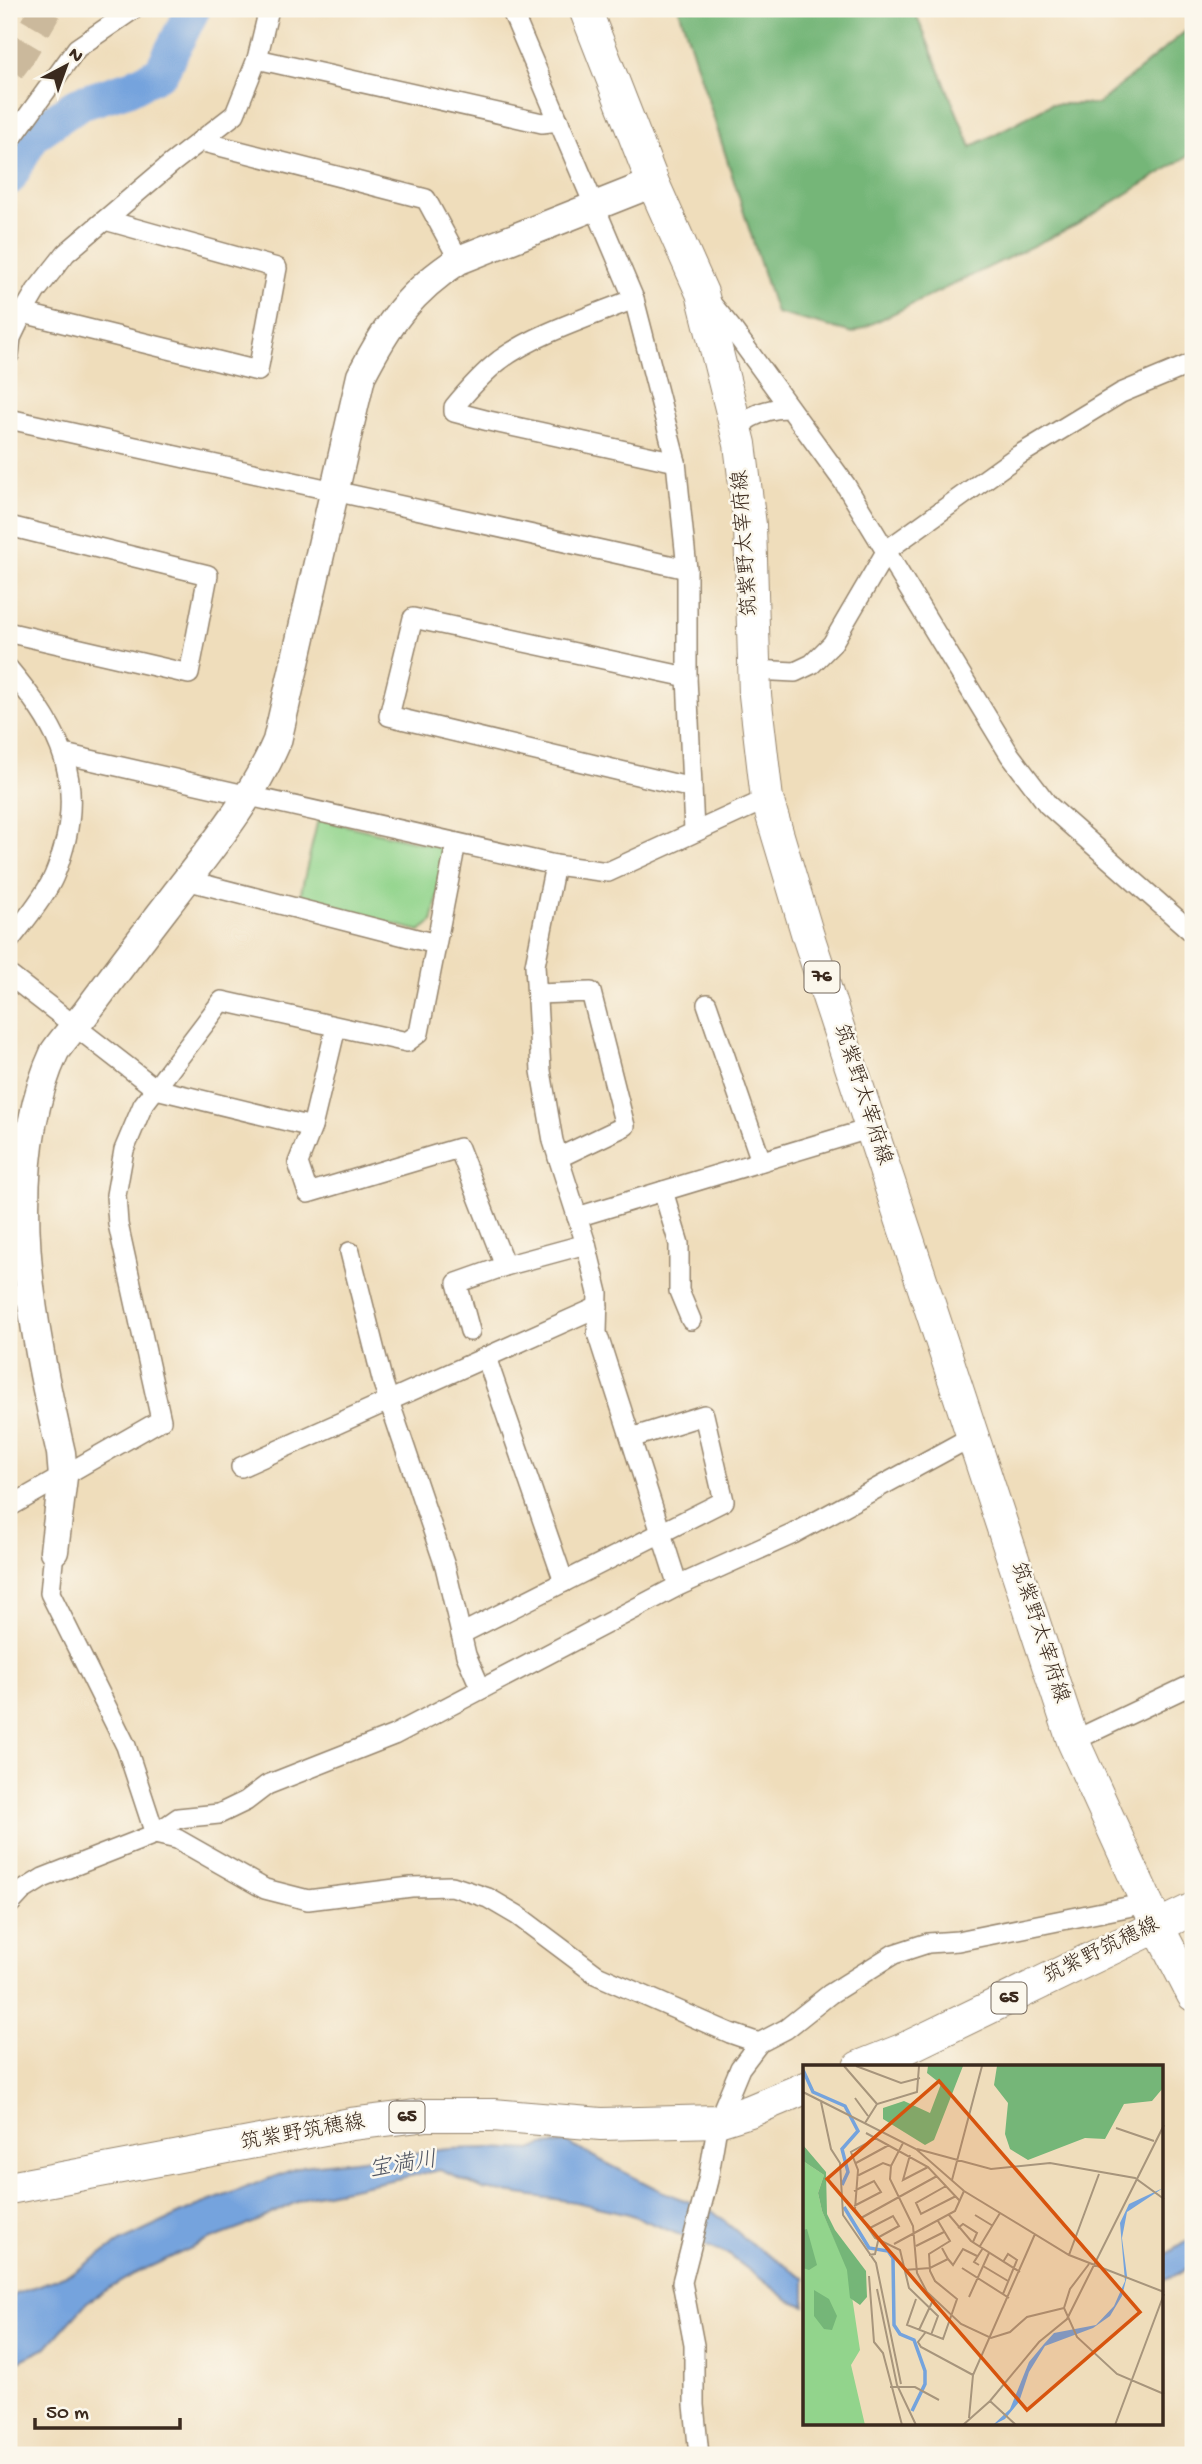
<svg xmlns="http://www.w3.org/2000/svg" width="1202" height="2464" viewBox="0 0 1202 2464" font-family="'Gochi Hand','Klee One',sans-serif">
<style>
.green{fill:#92d48c;stroke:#667f55;stroke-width:2}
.forest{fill:#75b678;stroke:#58704b;stroke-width:2}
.water{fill:#74a3dd;stroke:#58667e;stroke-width:2}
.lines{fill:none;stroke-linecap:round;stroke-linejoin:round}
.river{stroke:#74a3dd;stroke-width:35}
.primary-tunnel{stroke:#cbb99c;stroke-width:32;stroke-dasharray:32 16;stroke-linecap:butt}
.street-casing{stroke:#95846c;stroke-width:22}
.secondary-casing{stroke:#95846c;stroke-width:31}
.primary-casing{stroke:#95846c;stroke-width:34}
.street{stroke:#fff;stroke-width:19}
.secondary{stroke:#fff;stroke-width:28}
.primary{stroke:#fff;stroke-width:32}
.labels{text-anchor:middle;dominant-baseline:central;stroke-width:5;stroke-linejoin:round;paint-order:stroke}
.shield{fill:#fbf7ec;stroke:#75685c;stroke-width:2}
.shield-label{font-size:19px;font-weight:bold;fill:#3b2a1e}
.street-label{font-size:21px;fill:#3b2a1e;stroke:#fbf7ec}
.water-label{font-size:23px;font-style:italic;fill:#4f5461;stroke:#fbf7ec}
.inset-river{fill:none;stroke:#74a3dd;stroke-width:3.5}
.inset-road{fill:none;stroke:#a7957c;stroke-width:2}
.view{fill:#d7540e;fill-opacity:0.15;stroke:#d7540e;stroke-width:3.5}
.inset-edge{fill:none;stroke:#3b2a1e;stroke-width:3.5}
</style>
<rect width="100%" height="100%" fill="#fbf7ec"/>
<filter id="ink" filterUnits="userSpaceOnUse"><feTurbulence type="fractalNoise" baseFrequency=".0143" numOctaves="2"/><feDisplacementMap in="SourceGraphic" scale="14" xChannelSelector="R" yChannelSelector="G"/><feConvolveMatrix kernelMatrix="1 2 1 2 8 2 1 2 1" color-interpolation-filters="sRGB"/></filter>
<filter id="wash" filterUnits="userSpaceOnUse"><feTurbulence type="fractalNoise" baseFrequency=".00686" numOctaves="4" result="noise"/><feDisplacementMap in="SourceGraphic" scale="28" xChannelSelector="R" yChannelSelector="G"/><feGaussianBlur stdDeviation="1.57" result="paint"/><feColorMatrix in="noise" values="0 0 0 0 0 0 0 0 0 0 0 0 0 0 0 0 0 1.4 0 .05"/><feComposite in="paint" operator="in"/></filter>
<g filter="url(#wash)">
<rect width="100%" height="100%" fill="#efddbb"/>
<polygon class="green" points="318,819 439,847 446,859 432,922 420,931 299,901"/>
<polygon class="forest" points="679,9 914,9 971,147 1051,104 1098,104 1193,25 1193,153 1076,225 853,333 776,313"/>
<g class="water">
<polygon points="567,2143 661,2191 711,2210 754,2246 805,2278 805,2306 789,2300 729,2255 629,2214 575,2202 483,2189 440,2170 307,2197 244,2227 209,2240 134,2274 87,2302 46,2348 9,2366 9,2301 16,2294 74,2272 120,2242 195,2207 302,2166 449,2149 491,2148 531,2150 543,2145"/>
<polygon points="1193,2237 1193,2263 1180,2273 1162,2280 1162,2257"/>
</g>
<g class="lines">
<polyline class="river" points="9,178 33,135 78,104 132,87 161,72 193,9"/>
</g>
</g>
<g filter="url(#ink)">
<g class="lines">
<polyline class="primary-tunnel" points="9,68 19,55 46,9"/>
<defs>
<g id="street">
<polyline points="511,9 634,299 676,462 687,569 687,677 694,831"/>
<polyline points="257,59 542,123 559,121"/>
<polyline points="200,141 426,199 459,260"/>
<polyline points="9,142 77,48 134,9"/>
<path d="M 634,299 C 592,316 535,334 500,360 C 482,374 468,390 454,407 L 454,412 L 489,421 L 676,462"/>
<polyline points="710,302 733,330 845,484 1010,755 1048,805 1193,933"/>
<polyline points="23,313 258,371 277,268 105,220"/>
<polyline points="9,355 11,338 23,313 36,291 66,253 172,163 235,114 257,59 269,9"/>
<polyline points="9,419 687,569"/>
<path d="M 736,429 C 751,414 768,408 789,408"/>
<polyline points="9,526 208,575 189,674 11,633 9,635"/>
<path d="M 9,669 C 53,722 82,767 66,839 C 62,854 58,870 50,884 C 39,904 23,923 9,941"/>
<polyline points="755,670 795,672 812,664 832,644 887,550 1019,455 1121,393 1193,363"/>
<polyline points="687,677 413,618 389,716 692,788"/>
<polyline points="64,754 555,865 608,872 767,799"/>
<polyline points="555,865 535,965 541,1071 553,1141 586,1244 598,1293 597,1333 678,1586"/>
<polyline points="186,880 436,944"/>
<polyline points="9,975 156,1089 312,1127 336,1027"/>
<polyline points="537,994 591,992 625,1126 558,1158"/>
<polyline points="707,1004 761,1161"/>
<polyline points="312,1127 298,1163 308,1193 459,1148 505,1266"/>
<polyline points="663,1191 679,1244 679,1291 691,1320"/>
<polyline points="577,1217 872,1128"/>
<polyline points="350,1252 383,1383 445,1566 466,1655 481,1689"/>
<polyline points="9,1296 25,1293"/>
<polyline points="470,1331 457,1283 505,1266 586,1244"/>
<polyline points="486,1357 564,1582"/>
<polyline points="241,1467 598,1307"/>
<polyline points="9,1507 161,1420 118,1224 116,1195 124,1150 143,1105 222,1001 407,1042 419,1033 456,843"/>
<polyline points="54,1551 50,1593 126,1746 155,1834"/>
<polyline points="461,1634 724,1501 704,1415 631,1438"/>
<polyline points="1073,1741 1193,1684"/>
<polyline points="155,1834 177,1839 265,1889 308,1900 411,1887 452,1886 488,1898 517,1915 597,1975 730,2033 759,2043"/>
<polyline points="9,1905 22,1891 43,1878 155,1834 178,1818 219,1814 246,1801 267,1785 394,1735 678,1586 793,1534 973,1436"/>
<polyline points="699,2455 694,2405 694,2345 682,2282 708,2180 718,2121 740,2068 759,2043 786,2029 830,1994 894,1954 928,1943 958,1941 1147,1903"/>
</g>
<path id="secondary" d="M 54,1551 L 63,1477 L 61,1453 C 32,1328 0,1169 55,1051 C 64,1038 75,1026 85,1014 C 111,979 138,943 165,908 C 205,855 251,802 277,741 L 361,376 C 388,324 409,292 459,260 L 653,183"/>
<g id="primary">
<polyline points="585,9 653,183 702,293 740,444 750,525 755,695 767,799 808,936 1073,1741 1157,1925 1193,1995"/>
<polyline points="859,2067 902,2050 1193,1909"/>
<polyline points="9,2188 351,2124 426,2115 493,2115 601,2124 718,2121 750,2111 805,2088"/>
</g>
</defs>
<use href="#street" class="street-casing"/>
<use href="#secondary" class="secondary-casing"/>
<use href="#primary" class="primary-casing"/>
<use href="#street" class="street"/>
<use href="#secondary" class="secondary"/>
<use href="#primary" class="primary"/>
</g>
</g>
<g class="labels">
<g class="shield">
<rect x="804.5" y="961.5" width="35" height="31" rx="5"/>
<rect x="991.5" y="1982.5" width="35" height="31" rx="5"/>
<rect x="389.5" y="2101.5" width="35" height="31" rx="5"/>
</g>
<g class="shield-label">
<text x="822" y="977">76</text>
<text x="1009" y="1998">65</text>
<text x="407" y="2117">65</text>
</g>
<g class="street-label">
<text transform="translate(747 543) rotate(-94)">筑紫野太宰府線</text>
<text transform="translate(861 1095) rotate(72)">筑紫野太宰府線</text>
<text transform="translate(1038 1633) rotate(72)">筑紫野太宰府線</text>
<text transform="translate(1102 1952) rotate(-26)">筑紫野筑穂線</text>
<text transform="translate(303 2134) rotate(-10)">筑紫野筑穂線</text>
</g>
<g class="water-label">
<text transform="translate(403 2166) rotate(-9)">宝満川</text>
</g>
</g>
<g transform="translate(803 2065)">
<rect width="360" height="360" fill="#efddbb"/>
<path d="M 0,96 L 21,110 L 15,128 L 19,146 L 45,205 L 57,285 L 48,300 L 62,360 L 0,360 Z" fill="#92d48c"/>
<path d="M 125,1 L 160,1 L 131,75 L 122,80 L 80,54 L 80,43 L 101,36 L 127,48 L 138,19 L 124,8 ZM 194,1 L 360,1 L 360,23 L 349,36 L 321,39 L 302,74 L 282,73 L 225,95 L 207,84 L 202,69 L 205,38 L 191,20 ZM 0,80 L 23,107 L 24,149 L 32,165 L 63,206 L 64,232 L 57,240 L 47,233 L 44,205 L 19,146 L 15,128 L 21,110 L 0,96 ZM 4,164 L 14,200 L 6,205 L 0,203 L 0,165 ZM 11,225 L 26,234 L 34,251 L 29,265 L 21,264 L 11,251 Z" fill="#75b678"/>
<path d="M 360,123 L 324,147 L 319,173 L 324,211 L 319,231 L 307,251 L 290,263 L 242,281 L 226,307 L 216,337 L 202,354 L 190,360 L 207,344 L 226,297 L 241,279 L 251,268 L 293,260 L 311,241 L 322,216 L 317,158 L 326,139 Z" fill="#74a3dd"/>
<path class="inset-river" d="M 0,5 L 10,27 L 42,41 L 55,66 L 39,84 L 45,107 L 39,120M 41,142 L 66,183 L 85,186 L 90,193 L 91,260 L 97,269 L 111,275 L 122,306 L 122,319 L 109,346"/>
<path class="inset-road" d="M 41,1 L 74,39M 53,1 L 98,18 L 117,13M 0,27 L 113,84 L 161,126 L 266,190 L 361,227M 52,33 L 65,51M 18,37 L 28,84 L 37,98 L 40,150 L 73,198 L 98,319M 62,58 L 74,39 L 114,27 L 116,1M 313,63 L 351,76M 63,68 L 125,102 L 156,135M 73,73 L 48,87 L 55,105 L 52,144 L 72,173 L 97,185 L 106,223 L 135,251 L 128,270M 100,78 L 88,101 L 87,114 L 110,161 L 114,208 L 124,227 L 158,259 L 188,273 L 207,267 L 224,252 L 261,243M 114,84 L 188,104 L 247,98 L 332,113 L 361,134M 107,90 L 100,115 L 125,102M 53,98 L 86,80M 54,111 L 80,98 L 88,101M 149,115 L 179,1M 143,121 L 113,138 L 118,149 L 153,131M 51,141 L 78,127 L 71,116 L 51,126M 146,150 L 168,176 L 217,207M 172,150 L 190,161M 58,153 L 134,111M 155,163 L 160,159 L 174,168 L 170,177M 65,164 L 90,151 L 96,161 L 76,172 L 72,189 L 66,190M 91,179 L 152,146 L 161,126M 113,181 L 141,167M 177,181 L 197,148M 266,190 L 296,109M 145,194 L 150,200 L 160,184 L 174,191M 286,199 L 267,224 L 261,243 L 274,272 L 314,309 L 361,329M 176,200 L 171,197 L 180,183M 180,201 L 205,216M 159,203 L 206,233M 101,205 L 127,203 L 145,194 L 139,183M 66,211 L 71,277 L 80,288 L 99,360M 74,224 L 94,320 L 113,360M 200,229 L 214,195 L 205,189 L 200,197M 166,232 L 186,188M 113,234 L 104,260 L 140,274 L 154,234 L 132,216 L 127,206 L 126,189 L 147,176 L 135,156M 116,265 L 131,233M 122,268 L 115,277 L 118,282 L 170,310M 87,322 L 112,322 L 136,335M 187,336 L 213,360M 166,353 L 170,310 L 232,169M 160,360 L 187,336 L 236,277 L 264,254 L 361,60M 312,360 L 361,229"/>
<path class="view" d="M 136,16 L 337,247 L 224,345 L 24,114 Z"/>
<rect width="360" height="360" class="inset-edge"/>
</g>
<rect width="1202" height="2464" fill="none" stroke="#fbf7ec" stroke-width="35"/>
<g transform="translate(66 66) rotate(41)" stroke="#fbf7ec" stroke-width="5" paint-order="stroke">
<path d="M0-5L12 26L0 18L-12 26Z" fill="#3b2a1e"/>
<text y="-10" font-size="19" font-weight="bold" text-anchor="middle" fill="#3b2a1e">N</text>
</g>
<path d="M35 2418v10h145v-10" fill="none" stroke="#3b2a1e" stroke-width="3.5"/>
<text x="46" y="2418" font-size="21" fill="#3b2a1e" stroke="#fbf7ec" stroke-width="5" paint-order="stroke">50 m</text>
</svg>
